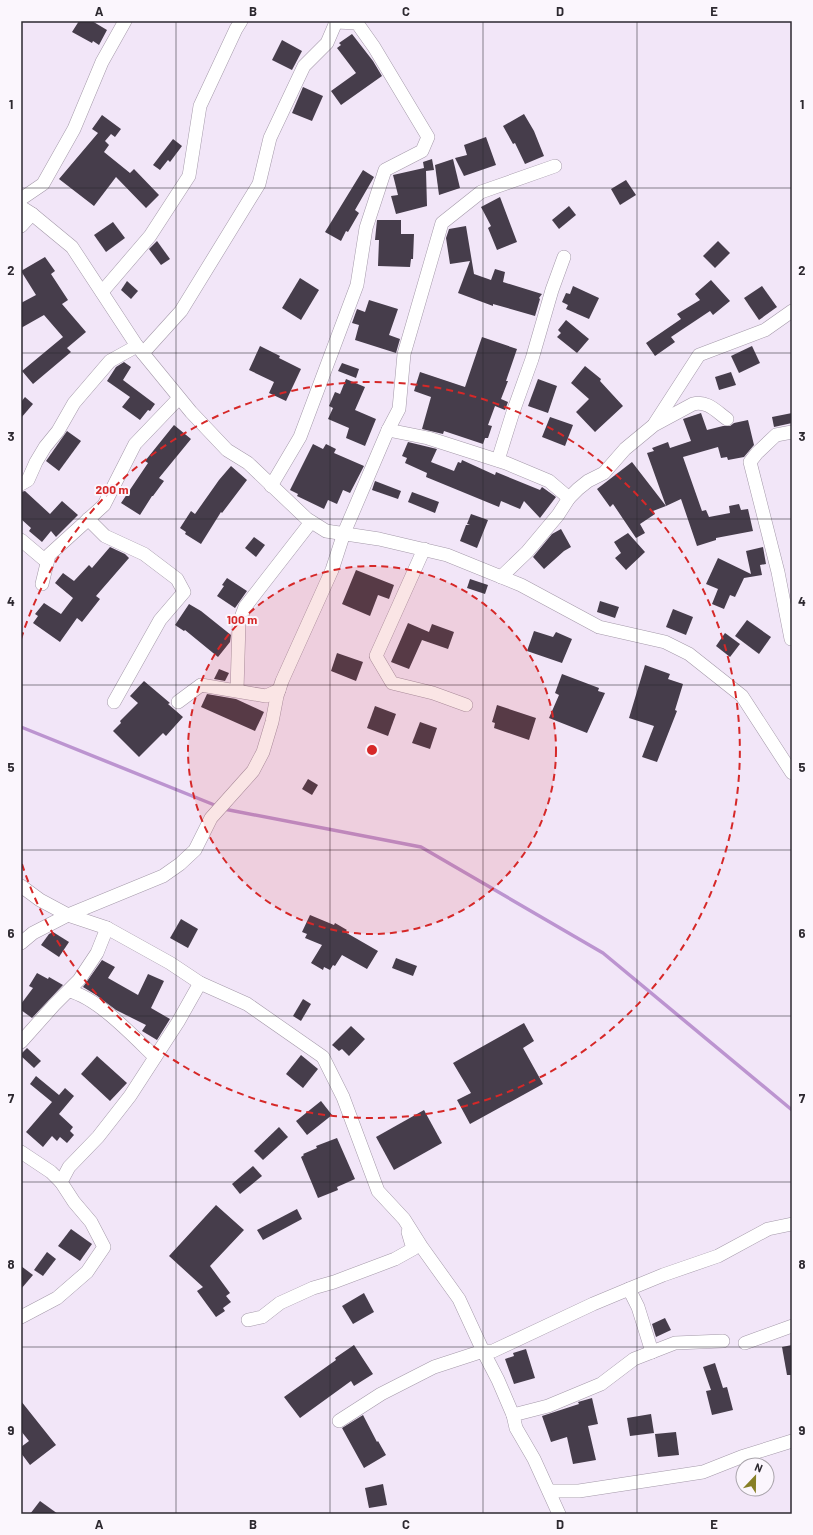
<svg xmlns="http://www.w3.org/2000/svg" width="813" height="1535" viewBox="0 0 813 1535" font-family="Barlow,sans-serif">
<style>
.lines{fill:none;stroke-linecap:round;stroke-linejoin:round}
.stream{stroke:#bc94d0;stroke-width:3.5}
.building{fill:#463d4b}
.minor-casing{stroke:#a499a9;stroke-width:14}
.minor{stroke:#fff;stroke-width:13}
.grid{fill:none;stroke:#2d2930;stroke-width:1;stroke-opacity:0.55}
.ring{fill:none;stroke:#d62828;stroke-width:2;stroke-dasharray:7 5}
.centre{fill:#d62828;stroke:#fbf6fd;stroke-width:2}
.ring-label{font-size:12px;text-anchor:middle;font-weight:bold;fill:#d62828;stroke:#fbf6fd;stroke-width:4;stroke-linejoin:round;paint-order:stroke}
.neatline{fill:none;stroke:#2d2930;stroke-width:1.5}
.grid-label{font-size:13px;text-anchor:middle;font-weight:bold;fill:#2d2930}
</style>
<rect width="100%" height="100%" fill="#f2e6f8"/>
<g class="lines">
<g class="stream">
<polyline points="21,727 217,806"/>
<polyline points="224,809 421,847 603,953 792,1110"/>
</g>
</g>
<g class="building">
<polygon points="79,21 92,21 107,30 99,45 93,41 92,43 72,32"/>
<polygon points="352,34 373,61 382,76 341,105 331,91 356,73 337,48 341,45 339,43"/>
<polygon points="282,40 302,51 292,70 272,60"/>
<polygon points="303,87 323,96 312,121 292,113"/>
<polygon points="524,114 534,131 544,156 525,164 515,143 513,144 503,126"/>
<polygon points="102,115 121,129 115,137 111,134 105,141 109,145 104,152 130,173 134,169 159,195 146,208 116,177 94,206 59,179 98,133 92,129"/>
<polygon points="486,137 496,165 464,176 455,158 467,155 464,145"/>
<polygon points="173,139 182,146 170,162 168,160 160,170 153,165"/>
<polygon points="432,159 434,170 426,171 427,206 396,214 391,196 398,195 393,175 424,168 423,162"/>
<polygon points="453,159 460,188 439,195 435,165"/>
<polygon points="363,170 374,177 355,210 359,213 348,232 346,231 341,241 325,232"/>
<polygon points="626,180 636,195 620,205 611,189"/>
<polygon points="500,197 517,242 497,250 488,228 491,226 481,207"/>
<polygon points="569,206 576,215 559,229 552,220"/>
<polygon points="377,220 401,220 401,234 414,234 413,259 411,259 410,267 378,266 379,240 375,240"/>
<polygon points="113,222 125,238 106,252 94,235"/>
<polygon points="466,226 474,274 491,280 495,269 505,272 503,282 542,294 539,298 540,299 535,316 493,304 493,306 458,293 470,261 450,264 446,238 449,229"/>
<polygon points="157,241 170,259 161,265 149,249"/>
<polygon points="718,241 730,253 715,268 703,256"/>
<polygon points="45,257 55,271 51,274 68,300 62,304 86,332 67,348 71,352 33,384 22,371 63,337 44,315 21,328 21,303 36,295 21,271"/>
<polygon points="300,278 319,290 301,320 282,308"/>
<polygon points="711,280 730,301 713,315 710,311 671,337 675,342 655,356 646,343 681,319 677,314 700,300 695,294"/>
<polygon points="127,281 138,291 131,299 121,290"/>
<polygon points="573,286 599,298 589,319 566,309 568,305 562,302 566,293 570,294"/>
<polygon points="762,286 777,307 759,320 744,298"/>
<polygon points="369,300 398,309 389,335 400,339 396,353 355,340 359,325 352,323 357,309 365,312"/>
<polygon points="566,320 589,339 577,353 557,337 561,333 558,330"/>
<polygon points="482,337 517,349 506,381 508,381 501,399 508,402 505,410 495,406 488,425 492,426 488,438 485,438 483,444 444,431 443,434 422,429 431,397 414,391 420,372 465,387"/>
<polygon points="260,346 280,356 279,358 301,369 286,401 269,393 274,382 249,370"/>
<polygon points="752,346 760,363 739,373 731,356"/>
<polygon points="124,362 131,367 123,380 155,404 150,411 148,410 140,420 122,407 130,397 107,381 116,367"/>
<polygon points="342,363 359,369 356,378 338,371"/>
<polygon points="585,366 601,379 600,381 623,406 595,432 576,412 589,399 571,383"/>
<polygon points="731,372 736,385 719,390 715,377"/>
<polygon points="346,379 365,387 355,410 376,419 365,446 346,438 349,428 328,419 333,408 329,406 335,392 340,394"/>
<polygon points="538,379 557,386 548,413 528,406"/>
<polygon points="25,397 33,404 21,418 21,402"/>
<polygon points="701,413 707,430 723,426 730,426 734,423 748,420 754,445 744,457 728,460 727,457 721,458 718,447 683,457 702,511 706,510 709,517 730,513 729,506 739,504 741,510 748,509 753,531 716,538 716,540 697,546 681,499 666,506 647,453 654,451 652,448 668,442 670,448 691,441 683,419"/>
<polygon points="792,413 792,423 774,427 772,417"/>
<polygon points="550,417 573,425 565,446 542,437"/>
<polygon points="174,425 191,439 159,478 164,481 153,496 152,496 140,515 121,503 148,463 145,461"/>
<polygon points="67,431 81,441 59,471 46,461"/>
<polygon points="408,442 437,449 431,462 454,471 458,462 461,463 462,460 495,475 496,472 540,490 542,487 556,497 540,518 524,501 520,509 501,501 499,507 426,477 427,473 405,463 407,458 402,456"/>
<polygon points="313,444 323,449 326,444 336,449 334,453 364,466 350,493 343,490 337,504 328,500 324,509 297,496 298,494 290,490"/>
<polygon points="632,462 666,506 653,511 655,514 640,524 645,533 636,538 613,504 610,507 597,489"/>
<polygon points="231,466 247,480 222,513 221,512 201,544 185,534 186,532 180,528 191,511 195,514 219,480"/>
<polygon points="375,481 401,491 398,499 372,490"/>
<polygon points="25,491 50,514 62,501 78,515 56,537 51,531 42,542 29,531 31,528 21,519 21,492"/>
<polygon points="412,492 439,502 435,513 408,502"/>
<polygon points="471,514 488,520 477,548 460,541 466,525 470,525 467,524"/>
<polygon points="561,529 571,547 564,551 544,569 533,557 552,534"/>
<polygon points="628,533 645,552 626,570 615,558 621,553 614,542"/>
<polygon points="254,537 265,545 256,557 245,548"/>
<polygon points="110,547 125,554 129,558 96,596 100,599 82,622 77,618 60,642 33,623 38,616 35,614 44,603 61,614 73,598 55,583 63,573 74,581 89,565 92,568"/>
<polygon points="763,547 766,564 760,565 762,575 744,578 735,597 730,595 724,609 712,604 718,589 706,584 718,558 751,574 746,551"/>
<polygon points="356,570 394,585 389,599 378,595 370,616 342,604"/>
<polygon points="227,578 247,591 235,608 217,596 224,586 222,585"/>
<polygon points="470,579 488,585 485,594 467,588"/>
<polygon points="600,601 619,607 615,618 597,612"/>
<polygon points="189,604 201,611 231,635 230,642 218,657 185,630 184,631 175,625"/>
<polygon points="673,609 693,617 686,635 666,627"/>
<polygon points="747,620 771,637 759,654 735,636"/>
<polygon points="408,623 429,632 432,624 454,632 448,649 422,640 409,669 391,662"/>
<polygon points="534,631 553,637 556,632 572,639 562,663 527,651"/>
<polygon points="725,633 740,644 730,657 716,646"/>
<polygon points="337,653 363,662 356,681 331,671"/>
<polygon points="645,665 670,674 668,679 683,684 675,710 677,711 657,762 642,757 654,726 629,718"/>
<polygon points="219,669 229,673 225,681 214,679"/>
<polygon points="562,674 599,688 598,691 605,693 587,733 549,718 559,695 555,693"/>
<polygon points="144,681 170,703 168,704 183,717 166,736 163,733 139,757 113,731 121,723 120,721 138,703 130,696"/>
<polygon points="207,694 236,699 264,712 255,731 201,707"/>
<polygon points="497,705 536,718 529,740 494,728 495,723 492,722"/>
<polygon points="375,706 396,714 388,736 367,728"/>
<polygon points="420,722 437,728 430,749 412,743"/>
<polygon points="308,779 318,785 312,795 302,789"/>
<polygon points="310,915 334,925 335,923 347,930 345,932 378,951 367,969 342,955 335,966 333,965 330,970 324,967 323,970 311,963 322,945 305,938 307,934 302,932"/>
<polygon points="181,919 198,929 188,948 170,938"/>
<polygon points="53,932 69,942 59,957 41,945 49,934"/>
<polygon points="396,958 417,966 413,976 392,968"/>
<polygon points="102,960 115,967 108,978 138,995 148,974 164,981 151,1008 170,1019 157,1040 142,1031 146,1025 116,1010 96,995 83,987"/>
<polygon points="37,973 48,979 49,977 63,985 32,1018 21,1010 21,1004 33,988 29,986"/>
<polygon points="303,999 311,1004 301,1021 293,1016"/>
<polygon points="524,1023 534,1041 523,1048 543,1084 470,1124 457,1100 471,1093 453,1063"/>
<polygon points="351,1026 365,1039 349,1056 342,1049 339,1051 332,1045"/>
<polygon points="27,1048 41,1061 34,1068 21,1056 21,1054"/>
<polygon points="301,1055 318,1069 303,1088 286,1074"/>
<polygon points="97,1056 127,1083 110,1101 81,1074"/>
<polygon points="36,1076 59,1095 65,1088 74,1096 59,1114 73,1127 70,1131 74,1135 67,1143 60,1137 57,1141 52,1136 43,1147 26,1132 52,1102 30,1084"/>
<polygon points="321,1101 332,1115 307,1135 296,1121"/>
<polygon points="424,1110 442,1143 394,1170 376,1137"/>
<polygon points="279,1127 288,1137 263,1160 254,1151"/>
<polygon points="337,1138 355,1179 337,1187 338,1190 318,1198 301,1157 304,1155 303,1154 317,1148 316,1146"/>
<polygon points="253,1166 262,1176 240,1194 232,1184"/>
<polygon points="216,1205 244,1230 210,1266 230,1293 226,1296 231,1302 223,1308 225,1311 216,1317 197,1291 203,1287 169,1256"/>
<polygon points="297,1209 302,1219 263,1240 257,1230"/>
<polygon points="71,1229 92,1244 80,1261 58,1246"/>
<polygon points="47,1252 56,1259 43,1276 34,1270"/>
<polygon points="21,1266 33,1275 21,1289"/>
<polygon points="364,1293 374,1312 353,1324 342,1306"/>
<polygon points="665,1318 671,1330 656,1337 652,1324"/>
<polygon points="354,1345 373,1374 354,1386 351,1381 300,1418 284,1397 336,1360 335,1358"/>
<polygon points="792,1345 792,1375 787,1375 782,1347"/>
<polygon points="526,1349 535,1378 514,1384 505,1359 514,1356 513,1353"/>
<polygon points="715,1363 723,1388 727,1387 733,1410 712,1415 706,1391 711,1390 703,1367"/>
<polygon points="592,1398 598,1424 588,1426 596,1460 573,1464 567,1437 551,1442 542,1416 579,1404 578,1402"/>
<polygon points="21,1401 56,1445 30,1465 21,1453 21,1447 29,1441 21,1431"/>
<polygon points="651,1414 654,1433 630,1436 627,1418"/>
<polygon points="363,1415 377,1442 378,1441 386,1455 364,1468 342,1428"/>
<polygon points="676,1432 679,1455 658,1457 655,1434"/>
<polygon points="383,1484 387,1505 369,1508 365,1488"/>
<polygon points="40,1501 58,1514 30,1514"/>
</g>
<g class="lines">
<defs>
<g id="minor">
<polyline points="21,199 43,184 74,129 102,62 125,21"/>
<polyline points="21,207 32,214 72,247 137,346 191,412 227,450 248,463 307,519 326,531 379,539 447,555 521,585 599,627 665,642 689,654 742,696 792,773"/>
<polyline points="21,226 32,214"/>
<polyline points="102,292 150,236 189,176 200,106 236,29 241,21"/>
<polyline points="143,353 181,311 259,184 270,138 304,66 327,43 336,22 357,23 374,47 428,137 422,151 385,170 366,228 357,285 300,437 271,486"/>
<polyline points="655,423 699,355 765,330 792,311"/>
<polyline points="388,430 428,438 506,463 549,481 569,498"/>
<polyline points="498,460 513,412 532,359 552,290 564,257"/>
<polyline points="21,484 28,480 36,462 45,447 58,431 74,403 110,361 137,346"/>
<polyline points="88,519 105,536 144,554 177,579 184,592 160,620 114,702"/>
<polyline points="21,540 47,562"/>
<polyline points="424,549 376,656 392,683 433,693 466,705"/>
<path d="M 501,577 L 527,552 L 558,515 L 569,498 L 578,489 L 588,481 L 604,473 L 625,449 L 654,425 L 693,404 C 707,400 717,412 727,419"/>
<polyline points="42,584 49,555 104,505 135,444 179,398"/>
<polyline points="791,639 778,572 750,462 757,453 776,435 792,432"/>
<polyline points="237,690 239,623 245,607 311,522"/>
<polyline points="178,702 201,685 266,696 279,690"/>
<polyline points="21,886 40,900 68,915 107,928 170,963 200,983 247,1004 323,1057 343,1097 378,1191 404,1219 421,1246 459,1299 483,1351 493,1351 593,1304 629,1289 638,1307 652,1352"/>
<polyline points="21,943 33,933 68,915 163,876 180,864 195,850 211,818 253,771 263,752 272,722 277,696 282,681 332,570 344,533 388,430 399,409 404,354 442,223 481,192 555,166"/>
<path d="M 69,991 C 98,998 133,1036 155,1057"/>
<polyline points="21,1042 54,1005 79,980 97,953 107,928"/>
<polyline points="21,1152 51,1172 61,1182"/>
<polyline points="629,1289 663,1275 718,1256 768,1229 792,1224"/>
<polyline points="21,1317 57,1298 87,1272 104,1247 91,1222 74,1202 61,1182 69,1167 98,1137 130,1096 178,1022 200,983"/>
<polyline points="248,1320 262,1317 280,1303 313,1288 334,1282 395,1259 413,1249 408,1232"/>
<polyline points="745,1343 792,1326"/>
<polyline points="339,1421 381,1394 434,1367 483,1351 498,1380 513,1415"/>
<polyline points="549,1491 579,1491 703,1472 741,1457 792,1441"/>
<polyline points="559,1514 534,1459 516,1428 513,1415 548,1406 601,1384 634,1359 675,1343 723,1341"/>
</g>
</defs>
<use href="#minor" class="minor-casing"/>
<use href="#minor" class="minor"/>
</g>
<path class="grid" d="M 176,21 L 176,1514M 330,21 L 330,1514M 483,21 L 483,1514M 637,21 L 637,1514M 21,188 L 792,188M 21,353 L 792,353M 21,519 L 792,519M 21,685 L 792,685M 21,850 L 792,850M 21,1016 L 792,1016M 21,1182 L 792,1182M 21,1347 L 792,1347"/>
<circle cx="372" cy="750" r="184" fill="#d62828" fill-opacity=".12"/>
<g class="ring">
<circle cx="372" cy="750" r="184"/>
<path d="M21 639A368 368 0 1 1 21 861"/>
</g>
<circle cx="372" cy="750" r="6" class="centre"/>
<g class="ring-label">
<text x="112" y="494">200 m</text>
<text x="242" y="624">100 m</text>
</g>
<rect width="813" height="1535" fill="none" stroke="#fbf6fd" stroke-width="44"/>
<g transform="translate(755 1477) rotate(22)"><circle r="19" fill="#fbf6fd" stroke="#a9a4ab"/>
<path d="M0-3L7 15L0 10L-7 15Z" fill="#877f26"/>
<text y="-6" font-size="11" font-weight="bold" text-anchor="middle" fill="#2d2930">N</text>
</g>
<rect x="22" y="22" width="769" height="1491" class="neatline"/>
<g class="grid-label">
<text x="99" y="16">A</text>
<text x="253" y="16">B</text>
<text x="406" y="16">C</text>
<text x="560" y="16">D</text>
<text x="714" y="16">E</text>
<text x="11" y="109">1</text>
<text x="802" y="109">1</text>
<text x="11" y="275">2</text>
<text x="802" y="275">2</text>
<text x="11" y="441">3</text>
<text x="802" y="441">3</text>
<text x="11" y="606">4</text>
<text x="802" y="606">4</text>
<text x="11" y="772">5</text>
<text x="802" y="772">5</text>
<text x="11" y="938">6</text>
<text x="802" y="938">6</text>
<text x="11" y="1103">7</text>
<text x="802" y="1103">7</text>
<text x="11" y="1269">8</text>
<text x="802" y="1269">8</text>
<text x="11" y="1435">9</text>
<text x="802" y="1435">9</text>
<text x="99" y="1529">A</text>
<text x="253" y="1529">B</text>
<text x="406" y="1529">C</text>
<text x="560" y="1529">D</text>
<text x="714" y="1529">E</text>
</g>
</svg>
